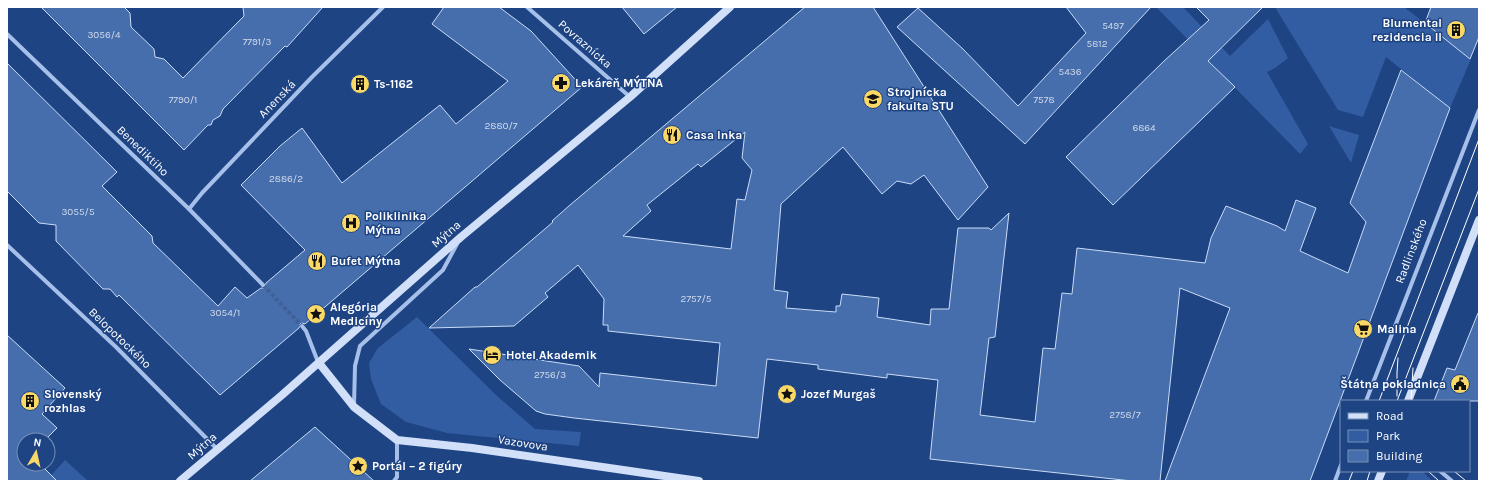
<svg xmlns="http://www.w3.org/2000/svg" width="1486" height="488" viewBox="0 0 1486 488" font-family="Karla,sans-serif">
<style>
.green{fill:#325da2}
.building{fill:#466ead;stroke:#cadcf7;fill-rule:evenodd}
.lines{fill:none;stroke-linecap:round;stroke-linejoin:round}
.street-tunnel{stroke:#406096;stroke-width:4;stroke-dasharray:4 2;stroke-linecap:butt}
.street{stroke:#a6c0ea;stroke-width:4}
.secondary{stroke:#d1dff8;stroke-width:8}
.tram{stroke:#fff;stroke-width:1}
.labels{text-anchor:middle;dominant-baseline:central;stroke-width:3;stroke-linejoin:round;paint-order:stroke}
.number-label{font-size:10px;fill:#d1dbea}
.poi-label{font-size:12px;font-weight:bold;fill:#fff;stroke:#1e4484;text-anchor:start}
.street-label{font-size:12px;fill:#fff;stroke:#1e4484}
</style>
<rect width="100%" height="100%" fill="#1e4484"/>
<g class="green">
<polygon points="1156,7 1183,7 1230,56 1268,19 1288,58 1275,68 1267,72 1308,144 1300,154"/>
<polygon points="1278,7 1404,7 1471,59 1450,108 1386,57 1363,117 1338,110 1276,9"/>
<polygon points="1329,126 1359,135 1351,163"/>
<polygon points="417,317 496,395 535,429 581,432 579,446 447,433 406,422 381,404 371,379 369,363 378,348"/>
<polygon points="65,460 88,481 46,481"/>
<polygon points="1410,471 1422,471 1432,481 1406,481"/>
</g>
<g class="building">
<polygon points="41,7 124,7 130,13 131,27 154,49 155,57 164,59 183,78 244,16 243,7 323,7 287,47 285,46 223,109 220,116 213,120 211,125 208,125 184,150"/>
<polygon points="444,7 499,7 531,31 582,87 305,324 302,323 300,324 299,328 220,395 119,295 117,297 110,289 103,289 56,241 56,225 39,223 7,191 7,63 117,172 102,186 152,236 153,243 218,306 235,287 247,298 261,288 265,288 266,283 305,250 241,185 280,146 302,128 342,183 440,105 456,124 508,81 432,24"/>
<polygon points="622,7 677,7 644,34"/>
<path d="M 805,7 L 873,7 L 988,187 L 958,220 L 924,175 L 911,184 L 897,181 L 882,194 L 843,147 L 781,204 L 774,290 L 788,292 L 786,308 L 836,312 L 836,306 L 840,306 L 842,294 L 879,298 L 877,317 L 930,325 L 931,309 L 949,309 L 958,228 L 989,228 L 991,230 L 1009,213 L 995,337 L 989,338 L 980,415 L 1035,422 L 1043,348 L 1055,349 L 1062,293 L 1072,294 L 1077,248 L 1205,263 L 1211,238 L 1226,206 L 1277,226 L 1285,231 L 1296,200 L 1316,208 L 1300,251 L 1348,273 L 1366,222 L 1350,203 L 1401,70 L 1450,108 L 1310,481 L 1165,481 L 1230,308 L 1180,288 L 1160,481 L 1132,481 L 930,459 L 938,380 L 887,374 L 887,378 L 818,369 L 818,365 L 767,359 L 758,438 L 574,418 L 545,414 L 536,411 L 500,380 L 469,349 L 579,366 L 599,387 L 600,373 L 716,386 L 720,343 L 608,331 L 608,325 L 603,325 L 604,299 L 578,265 L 545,293 L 548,297 L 514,326 L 429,328 L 475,287 L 477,287 L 553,222 L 552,221 L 570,205 ZM 745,132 L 742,158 L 752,170 L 745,200 L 737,199 L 731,249 L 623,236 L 651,211 L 647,205 L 698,164 L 701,167 Z"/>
<polygon points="1066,7 1151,7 1025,144 897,27 918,8 963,49 1018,106 1086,33"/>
<polygon points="1196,7 1263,7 1208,61 1235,87 1113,205 1066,157 1163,62 1209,20"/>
<polygon points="1431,7 1479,7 1479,37 1470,59 1425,23"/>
<polygon points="1478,313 1479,314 1479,401 1434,401 1447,368 1455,370"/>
<polygon points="7,335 65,388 42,414 57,428 45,440 24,440 24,464 40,464 57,481 7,481"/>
<polygon points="315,427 374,481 250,481"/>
</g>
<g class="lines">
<polyline class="street-tunnel" points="263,285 302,326"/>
<g class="street">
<polyline points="527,7 630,97"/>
<polyline points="7,34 189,209 263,285"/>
<polyline points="189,209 202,193 312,77 383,7"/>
<polyline points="7,245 116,347 217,449"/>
<polyline points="302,326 306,331 318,362"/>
<polyline points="1366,401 1479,110"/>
<polyline points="354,405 355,366 360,346 443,270 457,244"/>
<polyline points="1440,471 1452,481"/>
<polyline points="394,481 397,477 397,440"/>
<polyline points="1335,481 1341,465"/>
</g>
<g class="secondary">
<polyline points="319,363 354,407 397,440 472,448 699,481"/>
<polyline points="1408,401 1479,220"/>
<polyline points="180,481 282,395 461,237 630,97 730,7"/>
<polyline points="1378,481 1382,471"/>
</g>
<g class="tram">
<polyline points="1397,396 1397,373 1398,358"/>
<polyline points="1379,401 1479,139"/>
<polyline points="1397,401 1479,189"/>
<polyline points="1411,401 1413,368"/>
<polyline points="1428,471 1439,481"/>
<polyline points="1454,471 1466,481"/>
<polyline points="1349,481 1353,471"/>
<polyline points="1367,481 1370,471"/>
</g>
</g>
<defs>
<symbol id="building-disc" viewBox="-11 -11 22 22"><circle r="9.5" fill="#f9d865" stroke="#1e4484"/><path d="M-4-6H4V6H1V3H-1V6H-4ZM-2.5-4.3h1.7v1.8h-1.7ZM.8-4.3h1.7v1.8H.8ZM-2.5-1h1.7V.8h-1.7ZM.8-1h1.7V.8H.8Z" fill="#111"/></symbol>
<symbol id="pharmacy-disc" viewBox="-11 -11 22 22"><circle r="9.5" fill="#f9d865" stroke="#1e4484"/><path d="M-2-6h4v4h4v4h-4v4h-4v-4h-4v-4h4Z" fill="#111"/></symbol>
<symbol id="university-disc" viewBox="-11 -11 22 22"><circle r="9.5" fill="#f9d865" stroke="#1e4484"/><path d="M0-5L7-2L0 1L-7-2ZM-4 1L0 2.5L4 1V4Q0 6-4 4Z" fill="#111"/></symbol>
<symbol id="restaurant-disc" viewBox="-11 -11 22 22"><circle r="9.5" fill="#f9d865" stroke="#1e4484"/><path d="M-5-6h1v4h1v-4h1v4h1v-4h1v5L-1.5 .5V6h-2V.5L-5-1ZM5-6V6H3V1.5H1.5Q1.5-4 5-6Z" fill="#111"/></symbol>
<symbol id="hospital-disc" viewBox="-11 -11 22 22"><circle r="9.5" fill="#f9d865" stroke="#1e4484"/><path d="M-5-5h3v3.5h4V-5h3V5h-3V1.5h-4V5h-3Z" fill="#111"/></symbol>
<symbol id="sight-disc" viewBox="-11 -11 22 22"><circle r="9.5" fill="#f9d865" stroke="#1e4484"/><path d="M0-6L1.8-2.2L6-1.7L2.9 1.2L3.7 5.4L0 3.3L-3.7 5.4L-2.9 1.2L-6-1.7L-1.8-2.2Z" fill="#111"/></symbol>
<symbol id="supermarket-disc" viewBox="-11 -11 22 22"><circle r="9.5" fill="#f9d865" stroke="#1e4484"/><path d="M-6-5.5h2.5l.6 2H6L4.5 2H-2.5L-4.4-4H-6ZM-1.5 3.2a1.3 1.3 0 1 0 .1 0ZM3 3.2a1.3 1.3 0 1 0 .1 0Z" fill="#111"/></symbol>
<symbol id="hotel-disc" viewBox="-11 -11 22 22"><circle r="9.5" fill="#f9d865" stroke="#1e4484"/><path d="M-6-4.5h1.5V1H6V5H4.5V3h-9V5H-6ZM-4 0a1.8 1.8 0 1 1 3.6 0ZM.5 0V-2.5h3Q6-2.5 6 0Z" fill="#111"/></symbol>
<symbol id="civic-disc" viewBox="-11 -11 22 22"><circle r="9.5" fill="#f9d865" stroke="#1e4484"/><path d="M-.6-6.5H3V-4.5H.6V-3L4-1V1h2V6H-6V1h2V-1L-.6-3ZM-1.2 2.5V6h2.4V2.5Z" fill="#111"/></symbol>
</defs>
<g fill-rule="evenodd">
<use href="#building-disc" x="1445" y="19" width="22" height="22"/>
<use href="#pharmacy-disc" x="550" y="72" width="22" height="22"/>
<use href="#building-disc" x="349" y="73" width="22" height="22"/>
<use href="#university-disc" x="862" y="88" width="22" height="22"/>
<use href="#restaurant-disc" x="661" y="124" width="22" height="22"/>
<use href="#hospital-disc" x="340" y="212" width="22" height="22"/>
<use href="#restaurant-disc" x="306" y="250" width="22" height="22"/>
<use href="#sight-disc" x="305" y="303" width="22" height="22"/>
<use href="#supermarket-disc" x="1352" y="318" width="22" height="22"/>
<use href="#hotel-disc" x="481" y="344" width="22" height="22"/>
<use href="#civic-disc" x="1449" y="373" width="22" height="22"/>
<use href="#sight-disc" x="776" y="383" width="22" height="22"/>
<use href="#building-disc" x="19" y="390" width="22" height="22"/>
<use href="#sight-disc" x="347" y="455" width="22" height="22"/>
</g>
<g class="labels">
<g class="number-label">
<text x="1113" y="26">5497</text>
<text x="104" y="35">3056/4</text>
<text x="257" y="42">7791/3</text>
<text x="1097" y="44">5812</text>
<text x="1070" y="72">5436</text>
<text x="183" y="100">7790/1</text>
<text x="1044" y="100">7578</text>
<text x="501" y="126">2880/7</text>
<text x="1144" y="128">6864</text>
<text x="286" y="179">2886/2</text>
<text x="78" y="212">3055/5</text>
<text x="696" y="299">2757/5</text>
<text x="225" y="313">3054/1</text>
<text x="550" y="375">2756/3</text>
<text x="1125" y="415">2758/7</text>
</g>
<g class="poi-label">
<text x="1442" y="23" text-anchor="end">Blumental<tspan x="1442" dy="14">rezidencia II</tspan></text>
<text x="575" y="83">Lekáreň MÝTNA</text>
<text x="374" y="84">Ts-1162</text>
<text x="887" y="92">Strojnícka<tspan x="887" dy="14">fakulta STU</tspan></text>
<text x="686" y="135">Casa Inka</text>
<text x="365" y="216">Poliklinika<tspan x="365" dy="14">Mýtna</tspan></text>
<text x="331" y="261">Bufet Mýtna</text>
<text x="330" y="307">Alegória<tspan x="330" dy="14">Medicíny</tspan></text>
<text x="1377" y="329">Malina</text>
<text x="506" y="355">Hotel Akademik</text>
<text x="1446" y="384" text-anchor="end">Štátna pokladnica</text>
<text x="44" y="394">Slovenský<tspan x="44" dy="14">rozhlas</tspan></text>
<text x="801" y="394">Jozef Murgaš</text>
<text x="372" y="466">Portál – 2 figúry</text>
</g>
<g class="street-label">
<text transform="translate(585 44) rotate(41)">Povraznícka</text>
<text transform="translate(277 99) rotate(-46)">Anenská</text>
<text transform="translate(143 151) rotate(44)">Benediktiho</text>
<text transform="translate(446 234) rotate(-41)">Mýtna</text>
<text transform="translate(1411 251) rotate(-69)">Radlinského</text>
<text transform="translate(120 338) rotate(44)">Belopotockého</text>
<text transform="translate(523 443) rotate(9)">Vazovova</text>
<text transform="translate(202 446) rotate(-41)">Mýtna</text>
</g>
</g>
<rect width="1486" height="488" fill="none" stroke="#ffffff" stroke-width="16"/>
<rect x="1340" y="400" width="130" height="72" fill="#1e4484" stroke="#788fb5"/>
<rect x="1348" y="413" width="20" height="6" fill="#d1dff8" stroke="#788fb5"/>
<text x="1376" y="420" font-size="12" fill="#ffffff">Road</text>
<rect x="1348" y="430" width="20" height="12" fill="#325da2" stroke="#788fb5"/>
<text x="1376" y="440" font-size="12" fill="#ffffff">Park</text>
<rect x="1348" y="450" width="20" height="12" fill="#466ead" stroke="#788fb5"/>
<text x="1376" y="460" font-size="12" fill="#ffffff">Building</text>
<g transform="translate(36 452) rotate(9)"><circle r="19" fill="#1e4484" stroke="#788fb5"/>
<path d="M0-3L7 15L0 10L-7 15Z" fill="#f9d865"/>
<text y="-6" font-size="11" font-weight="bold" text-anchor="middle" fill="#ffffff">N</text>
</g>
</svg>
